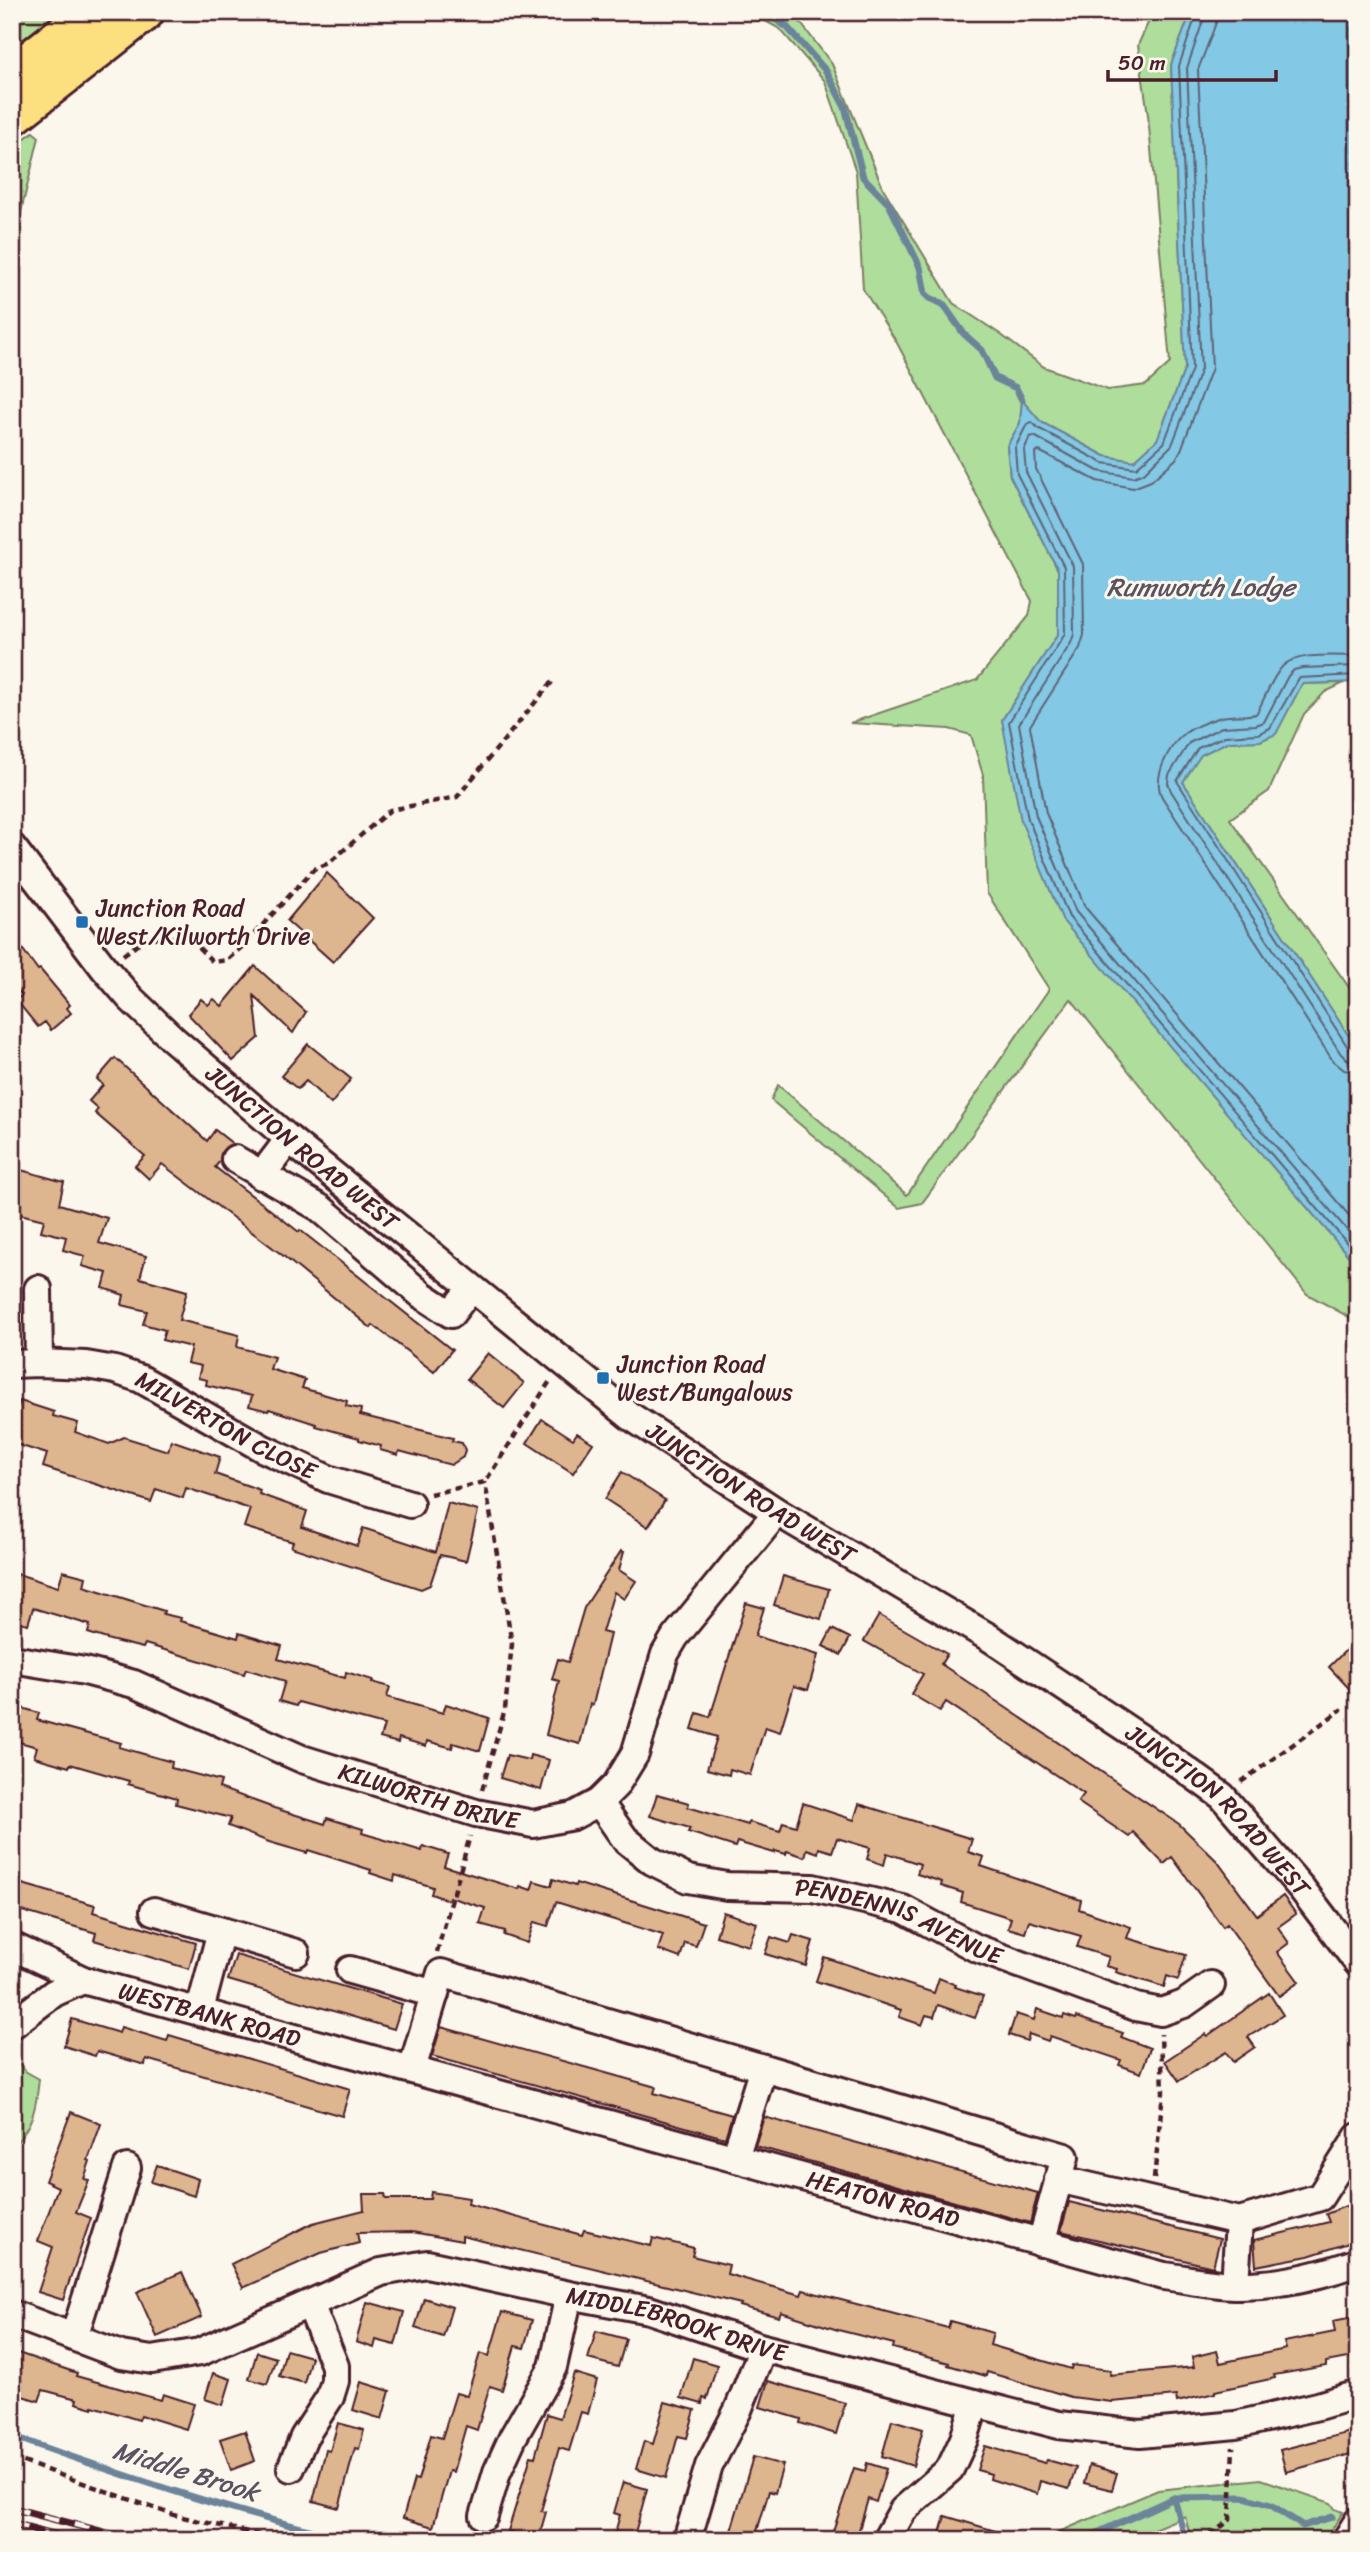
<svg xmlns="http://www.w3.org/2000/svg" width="1370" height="2552" viewBox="0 0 1370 2552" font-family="Sriracha,sans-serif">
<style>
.green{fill:#aedd9c;stroke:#7c7e64;stroke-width:2}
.water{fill:#83c8e4;stroke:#6c849a;stroke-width:2}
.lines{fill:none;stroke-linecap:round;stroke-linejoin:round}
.shore{stroke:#616375;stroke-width:2}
.stream{stroke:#6c849a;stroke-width:7}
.building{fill:#ddb58e;stroke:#4a1f2b;stroke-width:2}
.minor-casing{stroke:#4a1f2b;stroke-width:32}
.highway-casing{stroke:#4a1f2b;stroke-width:44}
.path{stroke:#4a1f2b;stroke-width:4.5;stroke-dasharray:7 5;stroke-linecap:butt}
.minor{stroke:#fbf7ec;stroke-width:26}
.highway{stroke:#fce080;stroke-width:38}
.rail-casing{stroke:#4a1f2b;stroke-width:8}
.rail{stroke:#fbf7ec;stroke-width:5;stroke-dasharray:16;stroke-linecap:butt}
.poi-dot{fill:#1f6fb2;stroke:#fbf7ec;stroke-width:2.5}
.labels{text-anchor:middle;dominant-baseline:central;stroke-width:6;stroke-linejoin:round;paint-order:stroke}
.poi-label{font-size:24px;fill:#4a1f2b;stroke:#fbf7ec;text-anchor:start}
.street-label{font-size:24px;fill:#4a1f2b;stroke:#fbf7ec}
.water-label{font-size:26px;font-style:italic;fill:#5b5262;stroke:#fbf7ec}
</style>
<rect width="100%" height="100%" fill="#fbf7ec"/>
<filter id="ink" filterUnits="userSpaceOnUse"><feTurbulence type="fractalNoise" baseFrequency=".0143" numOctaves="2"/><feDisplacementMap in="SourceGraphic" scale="14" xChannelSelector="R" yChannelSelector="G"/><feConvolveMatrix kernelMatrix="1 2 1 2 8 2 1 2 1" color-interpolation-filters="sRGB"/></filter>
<g filter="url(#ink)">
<g class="green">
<polygon points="12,12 58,12 12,48"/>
<polygon points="749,12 793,13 832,64 883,188 953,303 1000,334 1044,367 1108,390 1146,385 1170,363 1148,115 1138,45 1153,12 1191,12 1171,65 1185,368 1157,440 1134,461 1105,456 1041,422 1022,401 1020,423 1007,446 1010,476 1058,570 1058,634 1002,720 1063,920 1358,1267 1358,1327 1349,1317 1307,1294 1071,999 922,1203 899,1208 771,1100 778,1085 907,1195 1049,989 987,893 983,775 971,735 949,729 850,723 977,680 1029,616 1032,601 897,343 863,289 856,172 825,81 780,29"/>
<polygon points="33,132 39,137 12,249 12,148"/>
<polygon points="1344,683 1325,692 1304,714 1269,791 1230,819 1358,1000 1358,1050 1183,782 1200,755 1227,742 1260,741 1275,734 1302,684"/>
<path d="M 12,2055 L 25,2071 L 39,2079 C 36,2109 33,2125 12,2148 Z"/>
<polygon points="1261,2479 1331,2503 1335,2509 1343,2512 1325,2540 1191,2540 1185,2516 1127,2540 1040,2540 1158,2490"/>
</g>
<polygon class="water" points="1191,12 1358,12 1358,682 1302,684 1276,734 1260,741 1227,742 1201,755 1183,782 1358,1050 1358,1267 1063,921 1021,821 1002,720 1058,634 1058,570 1010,476 1007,446 1020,423 1022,400 1041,422 1105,456 1134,461 1157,440 1185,368 1171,65"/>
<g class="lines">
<g class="shore">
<polyline points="1197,12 1179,66 1192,369 1164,443 1136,468 1103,463 1038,428 1032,422 1027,424 1015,448 1017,474 1064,567 1065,634 1009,722 1028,819 1069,917 1358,1256"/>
<polyline points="1206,12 1187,68 1201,369 1172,445 1144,473 1133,477 1098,471 1034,436 1030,437 1024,450 1026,472 1073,566 1074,634 1071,643 1019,724 1036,816 1076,912 1358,1243"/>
<polyline points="1217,12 1216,23 1198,70 1212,368 1181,450 1176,459 1151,481 1133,488 1097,481 1039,451 1035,452 1036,469 1083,564 1084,635 1080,648 1030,726 1046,813 1085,907 1358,1226"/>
<path d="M 1358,656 C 1339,656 1296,652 1283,666 C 1271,678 1265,699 1256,714 C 1244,717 1230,714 1218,718 C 1208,721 1193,727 1184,734 C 1168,747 1152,778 1162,797 L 1333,1061 L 1344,1070 L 1358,1072"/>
<polyline points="1358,666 1302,668 1294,670 1288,676 1264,722 1256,725 1222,727 1189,743 1169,775 1168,783 1171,791 1341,1054 1348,1060 1358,1062"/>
<polyline points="1358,675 1299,678 1270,728 1258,734 1225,736 1198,748 1177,781 1349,1049 1358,1053"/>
</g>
<g class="stream">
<polyline points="765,12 787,27 826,71 845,107 863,177 889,204 920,267 925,294 929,298 943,304 964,334 982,350 995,378 1016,388 1022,400"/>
<path d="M 12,2436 C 124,2476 234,2513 350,2540"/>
<polyline points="1174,2498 1185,2540"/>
<polyline points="1082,2540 1174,2498 1244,2497 1271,2505 1303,2526 1332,2517"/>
</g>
</g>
<g class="building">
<polygon points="327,873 373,918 333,962 287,921"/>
<polygon points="12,935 38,970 40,969 70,1005 67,1008 71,1013 51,1030 45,1022 38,1027 16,1000 22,995 12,984"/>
<polygon points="255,966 306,1012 293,1033 254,996 259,1038 233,1061 188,1014 201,999 208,1005 214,999 222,1006"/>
<polygon points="308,1044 351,1079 331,1104 306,1081 298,1089 281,1076"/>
<polygon points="115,1058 207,1141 215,1130 233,1144 222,1151 220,1161 215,1167 299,1232 300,1230 452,1350 434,1372 373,1325 371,1328 281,1254 162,1164 149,1179 135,1166 145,1156 95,1113 98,1109 89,1101 103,1085 97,1079"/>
<polygon points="21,1170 64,1182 59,1204 107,1218 99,1243 146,1256 140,1278 187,1291 179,1320 239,1335 237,1347 274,1357 270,1369 305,1380 302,1388 347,1401 346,1406 361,1409 360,1415 453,1438 452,1441 462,1443 465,1450 463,1457 451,1465 399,1451 398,1455 380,1450 381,1446 359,1440 359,1438 316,1426 316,1424 269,1409 268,1411 249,1406 252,1396 206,1385 207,1380 198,1378 201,1366 187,1363 191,1347 162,1340 165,1330 143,1324 147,1311 122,1305 124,1295 103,1288 107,1273 82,1266 85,1256 63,1250 66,1237 41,1231 44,1220 12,1212"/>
<polygon points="488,1353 524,1383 504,1408 467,1379"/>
<polygon points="20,1401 54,1412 53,1416 78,1423 75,1432 109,1444 124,1437 168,1451 171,1440 220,1457 215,1474 260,1490 259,1494 307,1511 302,1527 357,1546 363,1528 436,1552 448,1503 478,1511 466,1561 440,1555 430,1585 421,1589 291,1547 293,1542 244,1527 250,1509 186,1488 183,1498 156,1489 151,1502 43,1467 47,1454 12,1443 12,1426"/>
<polygon points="542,1419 573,1439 577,1433 593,1443 573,1473 527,1443"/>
<polygon points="622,1472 665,1500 648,1527 605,1499"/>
<polygon points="621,1551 624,1552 619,1570 636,1581 624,1599 614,1592 602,1632 610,1634 593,1705 590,1704 580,1744 546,1735 559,1681 552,1679 558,1659 568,1662 584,1608"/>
<polygon points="63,1571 86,1577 84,1586 164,1611 163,1614 181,1618 180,1621 238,1638 239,1633 282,1646 278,1659 345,1678 346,1672 373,1680 372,1682 390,1687 387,1697 443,1713 446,1704 489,1718 480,1751 453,1743 452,1748 427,1741 426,1746 399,1738 398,1743 380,1738 384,1725 298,1702 296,1706 279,1701 285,1681 246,1669 244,1674 145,1644 143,1648 110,1640 88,1633 90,1625 33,1608 28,1624 12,1620 12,1594 18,1574 58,1587"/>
<polygon points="783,1576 829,1589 821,1619 774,1605"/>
<polygon points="746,1603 764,1608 755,1636 818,1655 808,1690 794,1686 780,1732 765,1727 750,1775 730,1769 729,1775 707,1769 717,1737 692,1729 697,1713 710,1717"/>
<polygon points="879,1615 947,1654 941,1664 1179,1824 1217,1861 1257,1915 1283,1896 1296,1914 1278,1927 1289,1943 1277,1952 1299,1982 1279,1996 1227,1924 1223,1927 1172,1857 1164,1864 1133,1832 1129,1837 1078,1802 1084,1794 946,1702 940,1711 911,1694 923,1674 864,1641"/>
<polygon points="832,1629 850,1638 841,1655 823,1646"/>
<polygon points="1358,1638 1358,1698 1329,1667"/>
<polygon points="12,1705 39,1713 37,1720 121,1743 119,1747 172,1762 171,1768 221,1781 219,1788 274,1808 325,1824 327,1818 363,1829 362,1833 422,1851 423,1846 448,1854 444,1866 519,1889 520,1886 531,1890 534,1881 551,1886 553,1879 575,1886 576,1883 704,1923 696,1946 685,1943 680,1958 658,1950 663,1935 556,1902 548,1926 534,1922 527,1943 504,1935 505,1931 480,1924 485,1908 449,1897 448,1900 431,1894 433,1887 395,1875 394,1881 370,1873 371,1870 308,1850 307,1853 269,1842 228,1826 231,1818 176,1804 177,1798 128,1784 129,1781 70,1764 69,1767 34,1757 37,1747 12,1740"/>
<polygon points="507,1755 529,1760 530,1755 549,1760 541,1790 500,1778"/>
<polygon points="657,1794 689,1803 688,1807 748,1825 749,1822 780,1831 783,1822 796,1826 803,1803 854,1820 859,1804 972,1839 968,1852 984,1857 981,1866 1081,1900 1079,1909 1131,1927 1127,1938 1186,1955 1178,1980 1167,1976 1164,1987 1116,1972 1117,1969 1106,1966 1109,1957 1077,1947 1081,1936 1029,1921 1025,1933 1008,1928 1011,1918 961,1902 963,1893 941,1886 942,1882 917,1874 920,1864 887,1853 884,1865 867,1859 870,1848 837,1838 832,1852 819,1848 818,1853 807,1849 805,1857 787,1851 786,1854 775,1851 774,1853 737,1842 735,1847 688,1832 690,1828 650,1816"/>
<polygon points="12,1881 95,1905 93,1912 196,1943 189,1969 94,1940 96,1933 12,1908"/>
<polygon points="723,1912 757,1923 749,1946 716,1936"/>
<polygon points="793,1935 813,1941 806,1966 765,1954 771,1937 790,1943"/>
<polygon points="236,1955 402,2004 394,2029 228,1980"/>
<polygon points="824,1957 934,1993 939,1978 956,1985 955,1987 983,1996 975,2018 938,2005 934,2017 926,2015 922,2025 899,2017 901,2010 816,1981"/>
<polygon points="1269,1993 1283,2015 1248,2037 1255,2047 1233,2062 1226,2052 1179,2081 1165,2061 1205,2034 1207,2036"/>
<polygon points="1037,2009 1063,2018 1064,2015 1076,2019 1077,2017 1123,2033 1121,2037 1150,2048 1141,2073 1119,2065 1121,2060 1050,2036 1048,2041 1029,2034 1027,2041 1009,2035 1016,2014 1034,2020"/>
<polygon points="72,2019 119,2033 121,2027 167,2041 169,2035 350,2089 342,2116 146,2059 145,2065 97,2051 95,2056 64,2046"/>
<polygon points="441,2027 656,2087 654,2093 732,2115 725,2138 432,2056"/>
<polygon points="71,2112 101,2124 88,2160 90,2161 84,2179 89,2180 76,2212 91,2218 63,2300 38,2292 53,2247 38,2241 58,2187 45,2181"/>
<polygon points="764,2117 1038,2193 1030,2223 755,2146"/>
<polygon points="157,2165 198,2179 194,2196 151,2182"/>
<polygon points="431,2192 469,2198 468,2204 582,2235 584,2230 651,2246 653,2238 694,2248 692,2256 729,2265 727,2274 801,2295 803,2290 948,2328 950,2321 993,2333 990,2345 1071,2369 1072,2365 1111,2370 1110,2375 1194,2367 1192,2357 1217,2351 1220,2363 1286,2349 1284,2342 1335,2332 1333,2321 1358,2316 1358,2356 1326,2362 1326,2366 1274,2375 1275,2378 1215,2391 1215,2393 1177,2402 1176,2396 1112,2402 1071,2397 987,2372 986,2376 948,2365 949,2363 893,2348 894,2344 838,2330 781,2312 779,2317 740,2306 741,2304 462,2236 462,2241 412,2232 357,2233 359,2243 321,2253 243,2288 231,2264 313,2223 364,2210 363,2194 385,2194 386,2199 430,2199"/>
<polygon points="1358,2201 1358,2240 1308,2256 1256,2266 1254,2240 1329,2222 1326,2214"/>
<polygon points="1069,2202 1220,2239 1213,2267 1061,2231"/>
<polygon points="182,2272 202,2317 157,2337 137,2292"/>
<polygon points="424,2298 452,2307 443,2337 415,2328"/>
<polygon points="367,2302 404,2312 395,2345 376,2340 374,2348 356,2342"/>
<polygon points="502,2312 532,2320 524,2348 515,2346 502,2390 490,2386 477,2430 466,2426 453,2472 449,2471 433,2527 403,2518 414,2479 418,2480 431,2435 442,2438 456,2393 467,2396 480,2353 489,2356"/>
<polygon points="596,2331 626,2339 618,2367 588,2359"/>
<polygon points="286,2350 311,2357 304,2383 279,2376"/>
<polygon points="12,2351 77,2373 76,2376 161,2400 163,2394 194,2404 186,2429 141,2415 139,2420 93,2406 93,2408 76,2403 77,2399 43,2390 39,2401 12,2393"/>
<polygon points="257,2352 276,2358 267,2384 249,2379"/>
<polygon points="693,2358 717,2365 707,2399 703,2398 702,2404 681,2398"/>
<polygon points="213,2373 231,2379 223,2405 205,2399"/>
<polygon points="574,2373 597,2380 588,2414 581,2412 569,2451 559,2448 541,2511 546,2512 538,2540 508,2531 531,2456 535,2457 547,2414 560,2418"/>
<polygon points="768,2381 845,2403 836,2434 800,2423 801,2419 760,2407"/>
<polygon points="361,2382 390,2391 382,2419 353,2410"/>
<polygon points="665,2402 695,2410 687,2438 678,2436 666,2478 636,2469 644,2441 653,2444"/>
<polygon points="892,2420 923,2429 913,2466 882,2456"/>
<polygon points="338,2423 364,2430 359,2449 355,2448 339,2508 313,2501 326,2450 330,2451"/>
<polygon points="1358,2430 1358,2452 1286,2472 1280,2450"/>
<polygon points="245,2431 255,2461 231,2470 220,2439"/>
<polygon points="985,2446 1045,2463 1047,2460 1076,2468 1069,2489 1040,2481 1037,2494 990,2479 991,2474 977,2470"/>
<polygon points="753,2457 783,2465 775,2493 769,2491 755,2538 731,2531"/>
<polygon points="867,2463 886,2469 876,2502 868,2499 856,2540 830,2540 854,2468 865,2471"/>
<polygon points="1089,2465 1117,2473 1112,2490 1084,2483"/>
<polygon points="623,2482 647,2489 633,2540 613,2540 620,2515 614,2513"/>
<polygon points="945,2516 1009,2535 1008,2540 938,2540"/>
</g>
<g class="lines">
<defs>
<g id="minor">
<path id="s1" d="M 12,847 L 104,968 L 130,998 L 173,1039 L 289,1139 L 630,1416 L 777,1512 L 990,1638 L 1157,1749 L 1222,1796 L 1302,1889 L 1358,1963"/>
<polyline points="235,1159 320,1208 422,1295 451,1314 471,1288"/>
<polyline points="261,1176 289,1139"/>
<polyline points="38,1289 39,1363"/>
<path id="s2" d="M 12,1364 L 39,1363 L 86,1365 L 115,1370 L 141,1379 L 262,1448 L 328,1479 L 410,1504"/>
<path id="s3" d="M 12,1659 L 85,1671 L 134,1684 L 302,1759 L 476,1813 L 533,1824 L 573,1816 L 599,1802 L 616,1785 L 635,1754 L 665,1654 L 675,1637 L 777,1512"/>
<path id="s4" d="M 599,1802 L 625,1839 L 652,1861 L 688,1879 L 727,1886 L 813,1888 L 903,1909 L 976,1948 L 1136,2007 L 1161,2012 L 1184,2004 L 1211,1985"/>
<polyline points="154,1911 296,1953"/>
<path id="s5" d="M 12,1946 L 83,1980 L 1164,2276 C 1187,2279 1211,2284 1234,2285 C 1276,2286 1319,2276 1358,2262"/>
<polyline points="350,1970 435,1994"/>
<polyline points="200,2010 221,1931"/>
<polyline points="12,2025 54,1993 83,1980"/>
<polyline points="412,2069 441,1973 1065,2157 1041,2243"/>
<polyline points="735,2158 763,2068"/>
<polyline points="1058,2179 1239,2221 1320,2197 1358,2137"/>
<polyline points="1235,2285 1239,2221"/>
<path id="s6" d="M 12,2314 L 121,2355 L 152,2360 L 200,2352 L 381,2272 L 427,2264 L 569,2295 L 649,2310 L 763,2348 L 1059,2425 L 1140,2434 L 1236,2425 L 1318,2406 L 1358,2394"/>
<polyline points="74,2337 127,2168"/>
<polyline points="291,2468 304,2437 330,2397 335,2381 335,2366 310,2304"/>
<polyline points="484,2516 497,2472 513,2437 553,2367 569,2295"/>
<polyline points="687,2540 709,2466 738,2410 763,2348"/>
<polyline points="886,2540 903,2510 950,2469 964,2439 975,2403"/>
<polyline points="1346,2540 1358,2521"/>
</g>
<g id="highway">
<polyline points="12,75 92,12"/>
<polyline points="12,116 144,12"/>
</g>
</defs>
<use href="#minor" class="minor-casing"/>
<use href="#highway" class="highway-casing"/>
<g class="path">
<polyline points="123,955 147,938 169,937 193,942 213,962 227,960 244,945 314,869 329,863 390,810 457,797 552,682"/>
<polyline points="430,1494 485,1482 550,1381"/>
<polyline points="1241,1782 1342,1709"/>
<polyline points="482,1790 505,1709 512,1644 485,1482"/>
<polyline points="437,1952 470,1836"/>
<polyline points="1154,2179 1163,2092 1161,2034"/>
<polyline points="12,2458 174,2515 282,2540"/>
<polyline points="1199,2540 1216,2531 1230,2520 1233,2447"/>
</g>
<use href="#minor" class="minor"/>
<use href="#highway" class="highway"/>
<defs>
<g id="rail">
<polyline points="12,2508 133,2540"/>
<polyline points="12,2523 74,2540"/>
</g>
</defs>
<use href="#rail" class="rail-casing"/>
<use href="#rail" class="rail"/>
</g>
</g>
<g class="poi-dot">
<rect x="75" y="915" width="14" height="14" rx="3.5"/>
<rect x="596" y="1371" width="14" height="14" rx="3.5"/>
</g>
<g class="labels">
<g class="poi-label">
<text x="96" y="908">Junction Road<tspan x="96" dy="28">West/Kilworth Drive</tspan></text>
<text x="617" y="1364">Junction Road<tspan x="617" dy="28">West/Bungalows</tspan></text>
</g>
<g class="street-label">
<text stroke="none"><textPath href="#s1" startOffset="420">JUNCTION ROAD WEST</textPath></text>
<text stroke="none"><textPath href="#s2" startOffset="228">MILVERTON CLOSE</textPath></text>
<text stroke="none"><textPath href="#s1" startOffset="987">JUNCTION ROAD WEST</textPath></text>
<text stroke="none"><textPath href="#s3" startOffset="441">KILWORTH DRIVE</textPath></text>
<text stroke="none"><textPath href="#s1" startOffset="1554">JUNCTION ROAD WEST</textPath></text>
<text stroke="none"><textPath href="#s4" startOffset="338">PENDENNIS AVENUE</textPath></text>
<text stroke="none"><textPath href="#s5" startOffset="210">WESTBANK ROAD</textPath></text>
<text stroke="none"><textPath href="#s5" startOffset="908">HEATON ROAD</textPath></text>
<text stroke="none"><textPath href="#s6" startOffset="698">MIDDLEBROOK DRIVE</textPath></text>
</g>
<g class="water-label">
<text x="1201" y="587">Rumworth Lodge</text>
<text transform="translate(186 2471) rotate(17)">Middle Brook</text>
</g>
</g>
<rect width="1370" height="2552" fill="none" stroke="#fbf7ec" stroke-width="42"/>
<rect x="21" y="21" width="1328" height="2510" fill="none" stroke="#4a1f2b" stroke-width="2.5" filter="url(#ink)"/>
<path d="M1108 70v10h168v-10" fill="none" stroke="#4a1f2b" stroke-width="3.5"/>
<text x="1118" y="70" font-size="21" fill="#4a1f2b" stroke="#fbf7ec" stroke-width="5" paint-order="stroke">50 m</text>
</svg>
